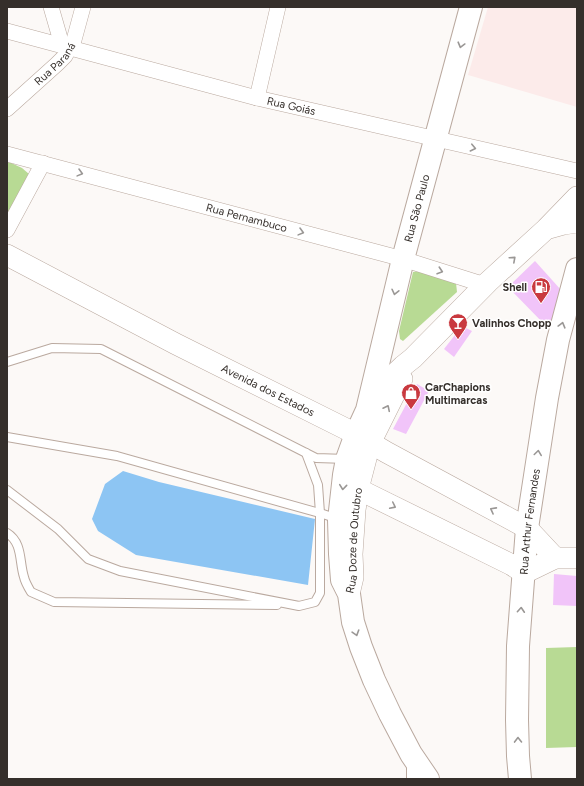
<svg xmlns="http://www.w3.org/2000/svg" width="584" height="786" viewBox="0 0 584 786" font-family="Figtree,sans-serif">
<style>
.commercial{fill:#fcebea}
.green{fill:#b8da94}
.water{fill:#8dc5f3}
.building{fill:#f1c4f9}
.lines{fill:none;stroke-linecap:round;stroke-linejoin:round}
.service-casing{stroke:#baa99f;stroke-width:10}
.minor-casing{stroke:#baa99f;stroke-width:16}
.secondary-casing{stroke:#baa99f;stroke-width:22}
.primary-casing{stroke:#baa99f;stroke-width:24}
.service{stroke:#fff;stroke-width:8}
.minor{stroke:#fff;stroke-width:15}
.secondary{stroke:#fff;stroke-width:21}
.primary{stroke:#fff;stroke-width:22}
.oneway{stroke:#9a9795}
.labels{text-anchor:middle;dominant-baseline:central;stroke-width:3;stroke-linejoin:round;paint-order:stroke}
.street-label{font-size:11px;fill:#352f2b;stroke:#fff}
.poi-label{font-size:11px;font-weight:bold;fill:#352f2b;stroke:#fff;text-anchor:start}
</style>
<rect width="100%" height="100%" fill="#fcf9f7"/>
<polygon class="commercial" points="488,7 577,7 577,107 468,75"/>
<g class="green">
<polygon points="7,161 22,168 29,174 7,220"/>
<polygon points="419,271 456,283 457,292 403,341 400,339 399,331 413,272"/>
<polygon points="577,647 577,747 546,748 546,648"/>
</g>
<polygon class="water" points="123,471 159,482 315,519 308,585 136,555 98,531 92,519 105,484"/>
<g class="building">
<polygon points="535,261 561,290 554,318 546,326 508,287"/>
<polygon points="462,326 472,331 454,357 444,349"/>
<polygon points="417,384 429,391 406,434 393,429"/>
<polygon points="554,574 577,576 577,606 553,605"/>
</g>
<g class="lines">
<defs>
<g id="service">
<polyline points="7,362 52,348 101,349 316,458 347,459"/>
<polyline points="7,437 117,456 323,514 338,519"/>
<polyline points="7,490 58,529 88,559 120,571 299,606 315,602 320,593 320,513 318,485 306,453"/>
<path d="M 7,533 C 23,543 19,562 24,577 C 25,582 28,587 31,592 L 54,602 L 277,605"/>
<polyline points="411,765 411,779"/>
</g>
<g id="minor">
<polyline points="51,7 62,45"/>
<path id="s1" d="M 7,31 L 257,98 L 577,171"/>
<polyline points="257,98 278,7"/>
<path id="s2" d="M 7,109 L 57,64 L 65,56 L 74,40 L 83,7"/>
<path id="s3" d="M 7,154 L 403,259 L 485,285"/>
<polyline points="7,230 43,163"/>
</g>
<g id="secondary">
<polyline points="547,228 577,197"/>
<path id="s4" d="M 7,255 L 176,344 L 356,434 L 386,452 L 527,528 L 555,558"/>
<polyline points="369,407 384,384 403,366 413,358 488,282 546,229 564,224 577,222"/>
<polyline points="358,489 512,565 524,573 555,558 577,558"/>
<path id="s5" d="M 349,594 L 353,577 L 352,554 L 355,510 L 358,489 L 370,443 L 402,379"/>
</g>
<g id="primary">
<path id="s6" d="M 428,779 L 411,754 L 390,714 L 374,680 L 361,647 L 353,622 L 349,594 L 342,580 L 340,554 L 339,520 L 344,475 L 347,459 L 356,434 L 367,410 L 403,259 L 471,7"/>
<path id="s7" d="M 520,779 L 518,756 L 517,720 L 518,646 L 527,528 L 547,398 L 558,340 L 577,269"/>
</g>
</defs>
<use href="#service" class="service-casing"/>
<use href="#minor" class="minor-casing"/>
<use href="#secondary" class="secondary-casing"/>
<use href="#primary" class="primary-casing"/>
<use href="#service" class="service"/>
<use href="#minor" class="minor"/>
<use href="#secondary" class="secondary"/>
<use href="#primary" class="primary"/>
</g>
<defs><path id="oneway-chevron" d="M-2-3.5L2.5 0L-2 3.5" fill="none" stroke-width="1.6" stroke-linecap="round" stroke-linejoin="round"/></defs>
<g class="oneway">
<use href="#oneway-chevron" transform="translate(461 45) rotate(105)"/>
<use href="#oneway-chevron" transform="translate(473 148) rotate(13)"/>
<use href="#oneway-chevron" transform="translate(80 173) rotate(15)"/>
<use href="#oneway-chevron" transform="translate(301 232) rotate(15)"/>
<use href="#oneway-chevron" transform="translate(513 259) rotate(-42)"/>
<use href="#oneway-chevron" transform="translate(440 271) rotate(18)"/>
<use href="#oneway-chevron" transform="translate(395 292) rotate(103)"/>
<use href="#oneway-chevron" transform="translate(562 325) rotate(-75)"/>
<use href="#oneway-chevron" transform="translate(387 408) rotate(-64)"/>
<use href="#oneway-chevron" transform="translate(538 453) rotate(-82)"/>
<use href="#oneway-chevron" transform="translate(343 487) rotate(96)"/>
<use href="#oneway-chevron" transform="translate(393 506) rotate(26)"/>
<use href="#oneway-chevron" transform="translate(493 510) rotate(-152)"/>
<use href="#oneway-chevron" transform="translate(521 610) rotate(-86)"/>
<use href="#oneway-chevron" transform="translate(356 633) rotate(73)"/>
<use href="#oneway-chevron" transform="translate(518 740) rotate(-91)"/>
</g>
<defs>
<symbol id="fuel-pin" viewBox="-11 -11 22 30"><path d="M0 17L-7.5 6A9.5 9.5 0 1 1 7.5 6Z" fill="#c9393f" stroke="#fff"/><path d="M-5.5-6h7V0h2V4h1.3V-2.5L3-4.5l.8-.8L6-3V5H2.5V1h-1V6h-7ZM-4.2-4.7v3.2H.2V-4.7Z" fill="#fff"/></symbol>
<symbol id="bar-pin" viewBox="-11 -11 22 30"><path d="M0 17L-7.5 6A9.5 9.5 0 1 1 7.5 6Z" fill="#c9393f" stroke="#fff"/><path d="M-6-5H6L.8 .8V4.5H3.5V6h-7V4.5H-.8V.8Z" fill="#fff"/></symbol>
<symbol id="shop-pin" viewBox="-11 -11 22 30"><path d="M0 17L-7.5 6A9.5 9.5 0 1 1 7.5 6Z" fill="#c9393f" stroke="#fff"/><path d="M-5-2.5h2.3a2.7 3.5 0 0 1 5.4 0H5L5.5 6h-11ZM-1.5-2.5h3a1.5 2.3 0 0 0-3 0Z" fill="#fff"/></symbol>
</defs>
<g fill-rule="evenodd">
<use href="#fuel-pin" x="530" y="276" width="22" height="30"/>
<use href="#bar-pin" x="447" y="312" width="22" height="30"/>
<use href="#shop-pin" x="400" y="382" width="22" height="30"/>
</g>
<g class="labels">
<g class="street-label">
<text stroke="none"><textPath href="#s2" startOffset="66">Rua Paraná</textPath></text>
<text stroke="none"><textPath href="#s1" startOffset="294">Rua Goiás</textPath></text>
<text stroke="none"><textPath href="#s6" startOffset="601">Rua São Paulo</textPath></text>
<text stroke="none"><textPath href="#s3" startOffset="248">Rua Pernambuco</textPath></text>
<text stroke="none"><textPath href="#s4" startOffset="294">Avenida dos Estados</textPath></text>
<text stroke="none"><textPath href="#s7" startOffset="258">Rua Arthur Fernandes</textPath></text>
<text stroke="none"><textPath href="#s5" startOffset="54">Rua Doze de Outubro</textPath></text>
</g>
<g class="poi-label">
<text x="527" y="287" text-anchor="end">Shell</text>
<text x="472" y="323">Valinhos Chopp</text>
<text x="425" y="387">CarChapions<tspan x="425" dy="13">Multimarcas</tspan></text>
</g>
</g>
<rect width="584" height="786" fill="none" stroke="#352f2b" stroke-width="16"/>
</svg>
